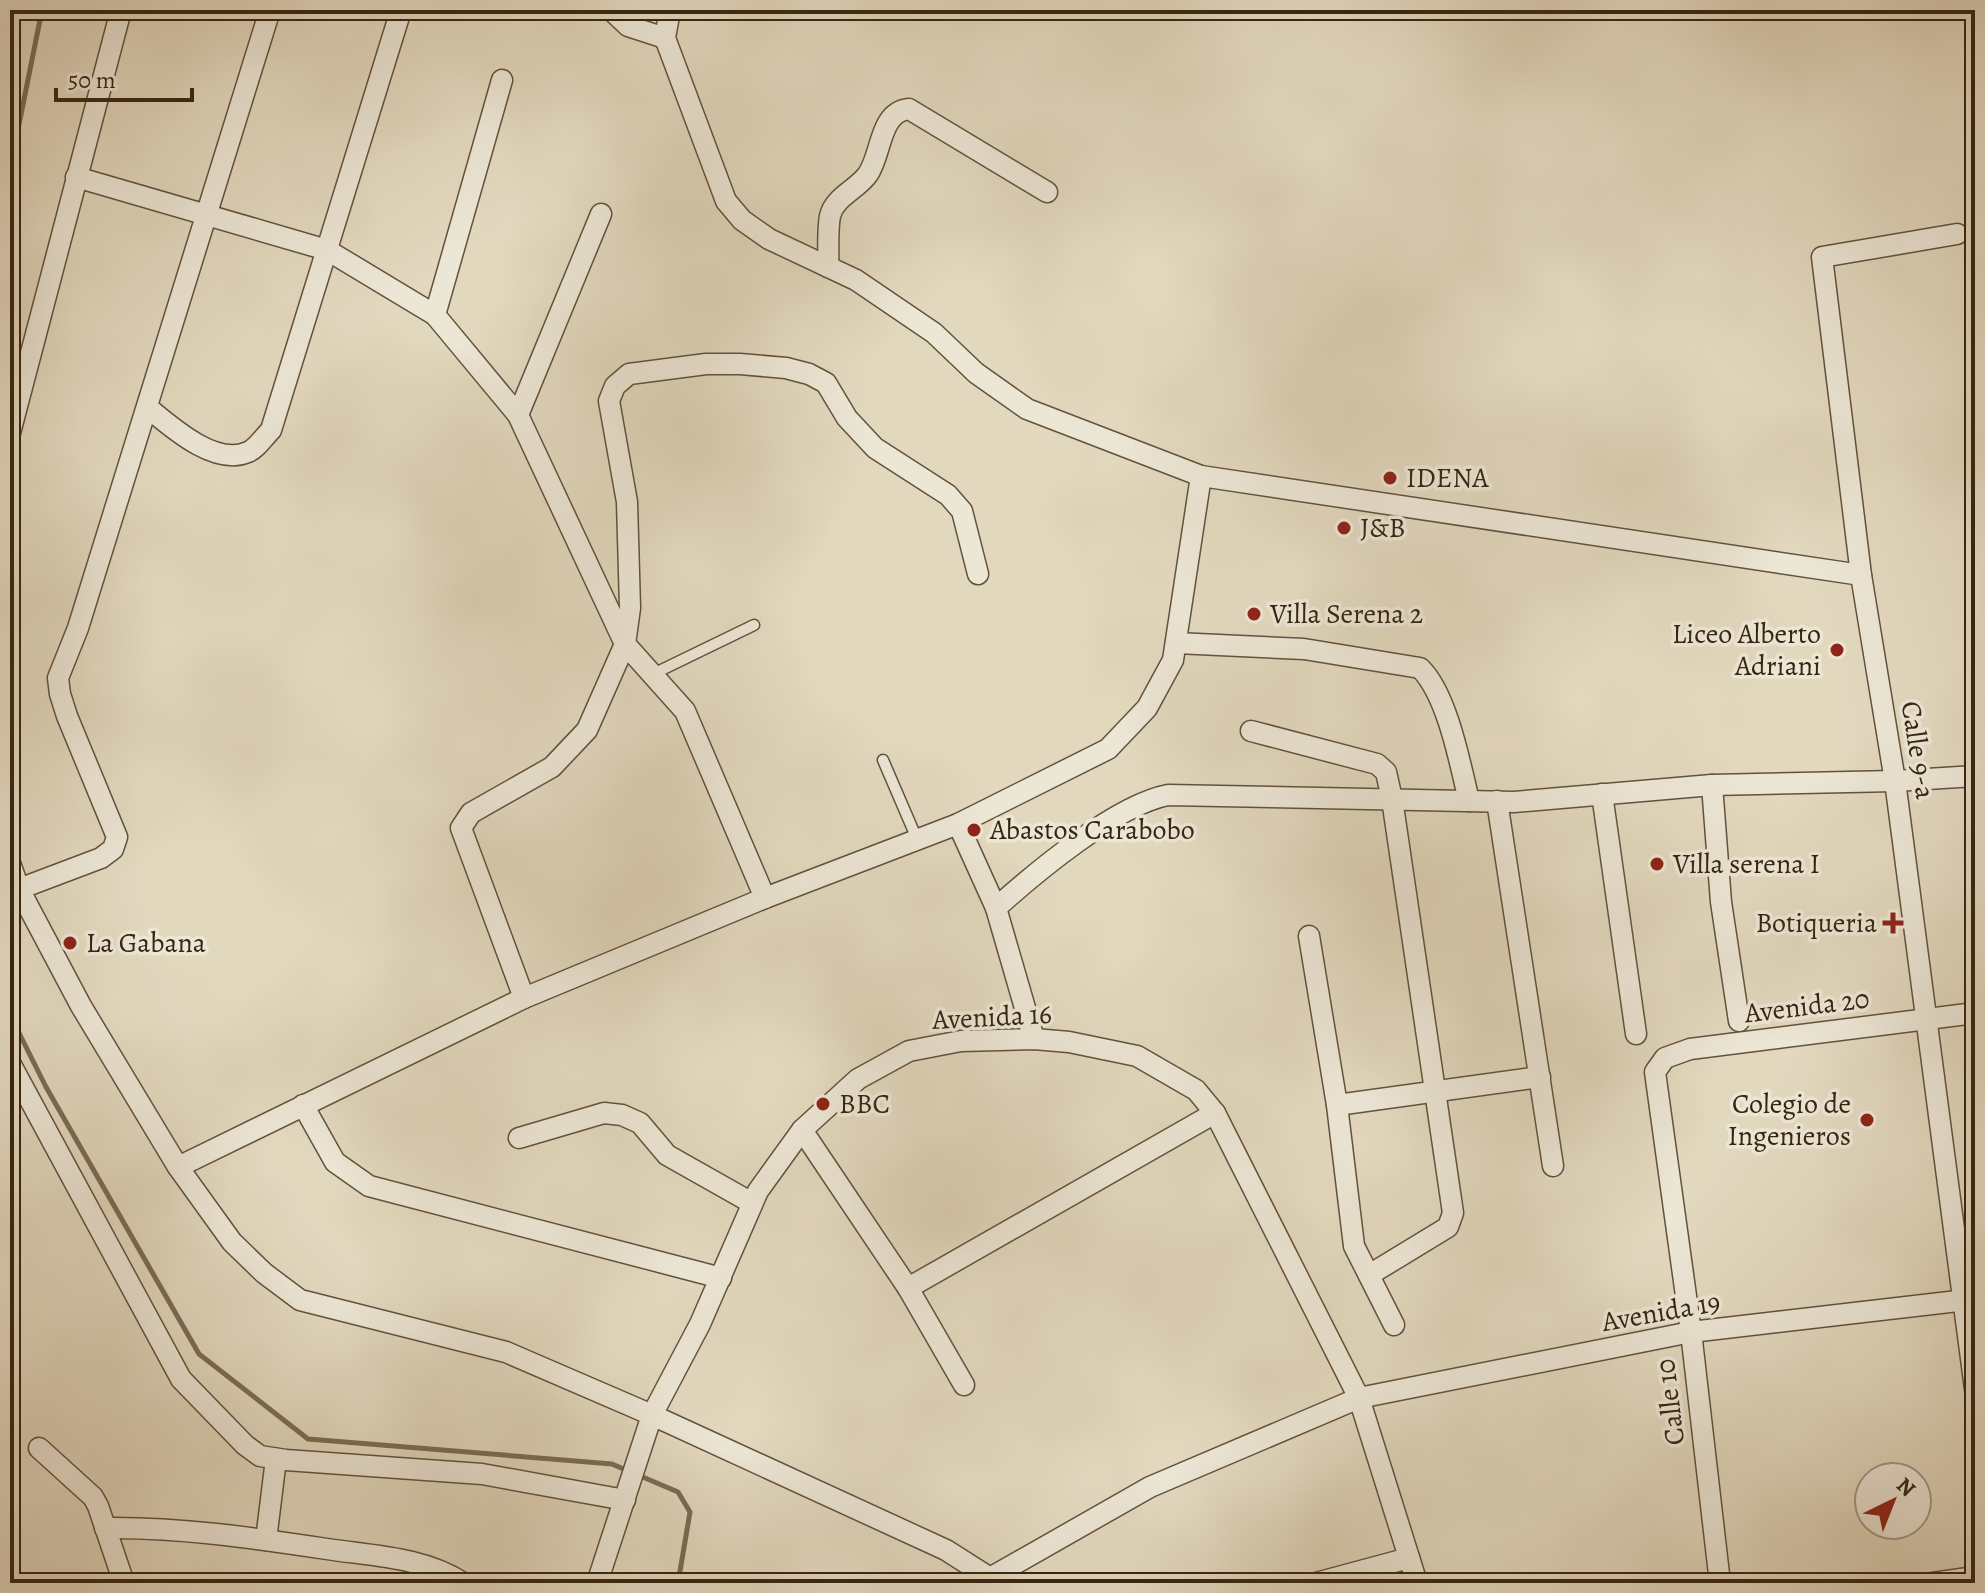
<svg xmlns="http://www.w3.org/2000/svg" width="1985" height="1593" viewBox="0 0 1985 1593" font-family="Alegreya,serif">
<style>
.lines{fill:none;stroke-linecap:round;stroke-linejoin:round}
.stream{stroke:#7b6c55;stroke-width:5}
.lane-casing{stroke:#62523c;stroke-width:13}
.street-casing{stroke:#62523c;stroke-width:23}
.lane{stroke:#ece6d5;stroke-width:10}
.street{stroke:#ece6d5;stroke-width:20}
.poi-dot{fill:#8f2418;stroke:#ece6d5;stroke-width:3}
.labels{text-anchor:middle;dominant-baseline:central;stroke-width:7;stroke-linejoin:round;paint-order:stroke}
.poi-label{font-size:28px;fill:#382511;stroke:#ece6d5;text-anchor:start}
.street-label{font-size:28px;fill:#382511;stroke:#ece6d5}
</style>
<rect width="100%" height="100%" fill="#e2d8be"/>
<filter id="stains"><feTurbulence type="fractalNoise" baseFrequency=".0025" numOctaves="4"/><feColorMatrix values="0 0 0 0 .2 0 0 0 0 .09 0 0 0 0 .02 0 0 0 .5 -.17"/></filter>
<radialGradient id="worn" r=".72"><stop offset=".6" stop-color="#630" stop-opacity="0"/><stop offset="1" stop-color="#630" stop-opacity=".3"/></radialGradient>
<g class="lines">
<g class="stream">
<polyline points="10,169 42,10"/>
<polyline points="10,1015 46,1087 199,1354 308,1439 612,1464 628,1471"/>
<polyline points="638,1475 678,1492 690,1512 678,1583"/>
</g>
<defs>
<g id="lane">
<polyline points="651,675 754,625"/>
<polyline points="883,760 917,839"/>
</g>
<g id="street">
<polyline points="611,10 628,26 665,38"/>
<polyline points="670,10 665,38 726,201 742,220 769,239 856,280 934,333 976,373 1027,409 1201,476 1861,575"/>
<polyline points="76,177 327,250 435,315 518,415 625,644 685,711 765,898"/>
<polyline points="1957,234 1822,257 1861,575 1895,781 1975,1389"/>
<path d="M 828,267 C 829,251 827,232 830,216 C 834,197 858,189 868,174 C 882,154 879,112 909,109 L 1047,192"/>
<polyline points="435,315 502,80"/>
<path d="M 147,407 C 170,426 215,467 248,452 C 256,449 264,437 271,430 L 401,10"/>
<polyline points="518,415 601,214"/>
<polyline points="10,433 121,10"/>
<path d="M 1176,643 L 1304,649 L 1420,668 C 1447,694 1460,763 1469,801"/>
<polyline points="1251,731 1377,764 1386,772 1392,799 1453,1213 1448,1227 1369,1275"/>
<polyline points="1712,785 1721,902 1739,1021"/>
<polyline points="1602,794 1636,1034"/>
<polyline points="1497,801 1553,1166"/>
<polyline points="958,824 996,908"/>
<polyline points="10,863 19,889 81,1006 178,1167 232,1242 264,1273 300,1300 506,1352 652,1415 946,1550 990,1578"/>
<polyline points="19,889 101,858 113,849 117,837 67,716 60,694 58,678 78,628 270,10"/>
<polyline points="1309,936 1337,1105 1354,1246 1394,1325"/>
<polyline points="524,998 461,828 471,813 552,767 587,730 625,644 630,608 627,502 609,401 615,386 629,374 706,364 740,364 786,368 809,374 826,383 847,418 875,448 948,495 962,511 978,574"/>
<path d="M 1034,1039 L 996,908 C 1036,872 1116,805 1168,795 L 1514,802 L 1712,785 L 1895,781 L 1975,776"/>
<polyline points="10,1063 181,1379 245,1445 260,1456 286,1460 482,1474 625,1500"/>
<polyline points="303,1105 335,1162 369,1186 721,1278"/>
<polyline points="1337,1105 1540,1077"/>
<polyline points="802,1130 908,1288 1215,1113"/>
<polyline points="519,1138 604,1113 622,1115 640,1123 667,1155 752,1203"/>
<polyline points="178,1167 524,998 765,898 958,824 1108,749 1147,708 1173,660 1201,476"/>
<polyline points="908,1288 964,1385"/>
<polyline points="39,1448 93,1497 98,1506 124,1583"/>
<path d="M 105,1528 C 179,1527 254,1538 327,1549 C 373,1556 423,1557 463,1583"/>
<polyline points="266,1540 276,1459"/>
<polyline points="597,1583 652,1415 700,1324 758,1191 802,1130 858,1079 909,1051 961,1041 1034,1039 1069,1042 1137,1056 1196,1090 1215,1113 1359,1398 1417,1583"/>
<polyline points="996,1583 990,1578 1150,1487 1359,1398 1691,1332 1975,1299"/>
<polyline points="1316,1583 1409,1558"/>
<polyline points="1720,1583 1691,1332 1655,1072 1665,1058 1690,1049 1975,1013"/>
<polyline points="1933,1583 1975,1577"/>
</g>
</defs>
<use href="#lane" class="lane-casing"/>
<use href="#street" class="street-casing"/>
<use href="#lane" class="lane"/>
<use href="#street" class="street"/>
</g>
<g class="poi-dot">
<circle cx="1390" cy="478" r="8"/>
<circle cx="1344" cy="528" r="8"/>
<circle cx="1254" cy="614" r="8"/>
<circle cx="1837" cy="650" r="8"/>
<circle cx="974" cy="830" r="8"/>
<circle cx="1657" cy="864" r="8"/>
<path d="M1889 911h8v8h8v8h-8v8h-8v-8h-8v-8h8z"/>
<circle cx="70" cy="943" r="8"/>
<circle cx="823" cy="1104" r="8"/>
<circle cx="1867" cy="1120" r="8"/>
</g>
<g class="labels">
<g class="poi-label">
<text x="1406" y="478">IDENA</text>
<text x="1360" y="528">J&amp;B</text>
<text x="1270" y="614">Villa Serena 2</text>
<text x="1821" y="634" text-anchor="end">Liceo Alberto<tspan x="1821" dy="32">Adriani</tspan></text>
<text x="990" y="830">Abastos Carabobo</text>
<text x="1673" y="864">Villa serena I</text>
<text x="1877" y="923" text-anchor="end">Botiqueria</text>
<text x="86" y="943">La Gabana</text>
<text x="839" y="1104">BBC</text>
<text x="1851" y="1104" text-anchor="end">Colegio de<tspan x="1851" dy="32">Ingenieros</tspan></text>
</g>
<g class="street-label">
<text transform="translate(1918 750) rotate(81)">Calle 9-a</text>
<text transform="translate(1807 1006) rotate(-7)">Avenida 20</text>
<text transform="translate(992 1017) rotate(-3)">Avenida 16</text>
<text transform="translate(1661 1312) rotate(-10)">Avenida 19</text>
<text transform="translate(1670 1402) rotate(-97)">Calle 10</text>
</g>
</g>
<rect width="1985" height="1593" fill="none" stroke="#e2d8be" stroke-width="40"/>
<rect x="12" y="12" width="1961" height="1569" fill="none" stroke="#382511" stroke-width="4"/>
<rect x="20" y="20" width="1945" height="1553" fill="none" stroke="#382511" stroke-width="2"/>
<g transform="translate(1893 1501) rotate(43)"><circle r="38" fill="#ece6d5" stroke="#a49987" stroke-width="2"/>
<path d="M0-6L14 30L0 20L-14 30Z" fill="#8f2418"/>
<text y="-12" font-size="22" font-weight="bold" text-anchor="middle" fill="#382511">N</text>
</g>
<path d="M56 88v12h136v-12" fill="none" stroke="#382511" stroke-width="4"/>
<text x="68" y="88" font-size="24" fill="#382511" stroke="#ece6d5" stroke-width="6" paint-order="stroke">50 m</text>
<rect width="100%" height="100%" filter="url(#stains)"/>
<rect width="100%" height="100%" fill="url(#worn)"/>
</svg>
